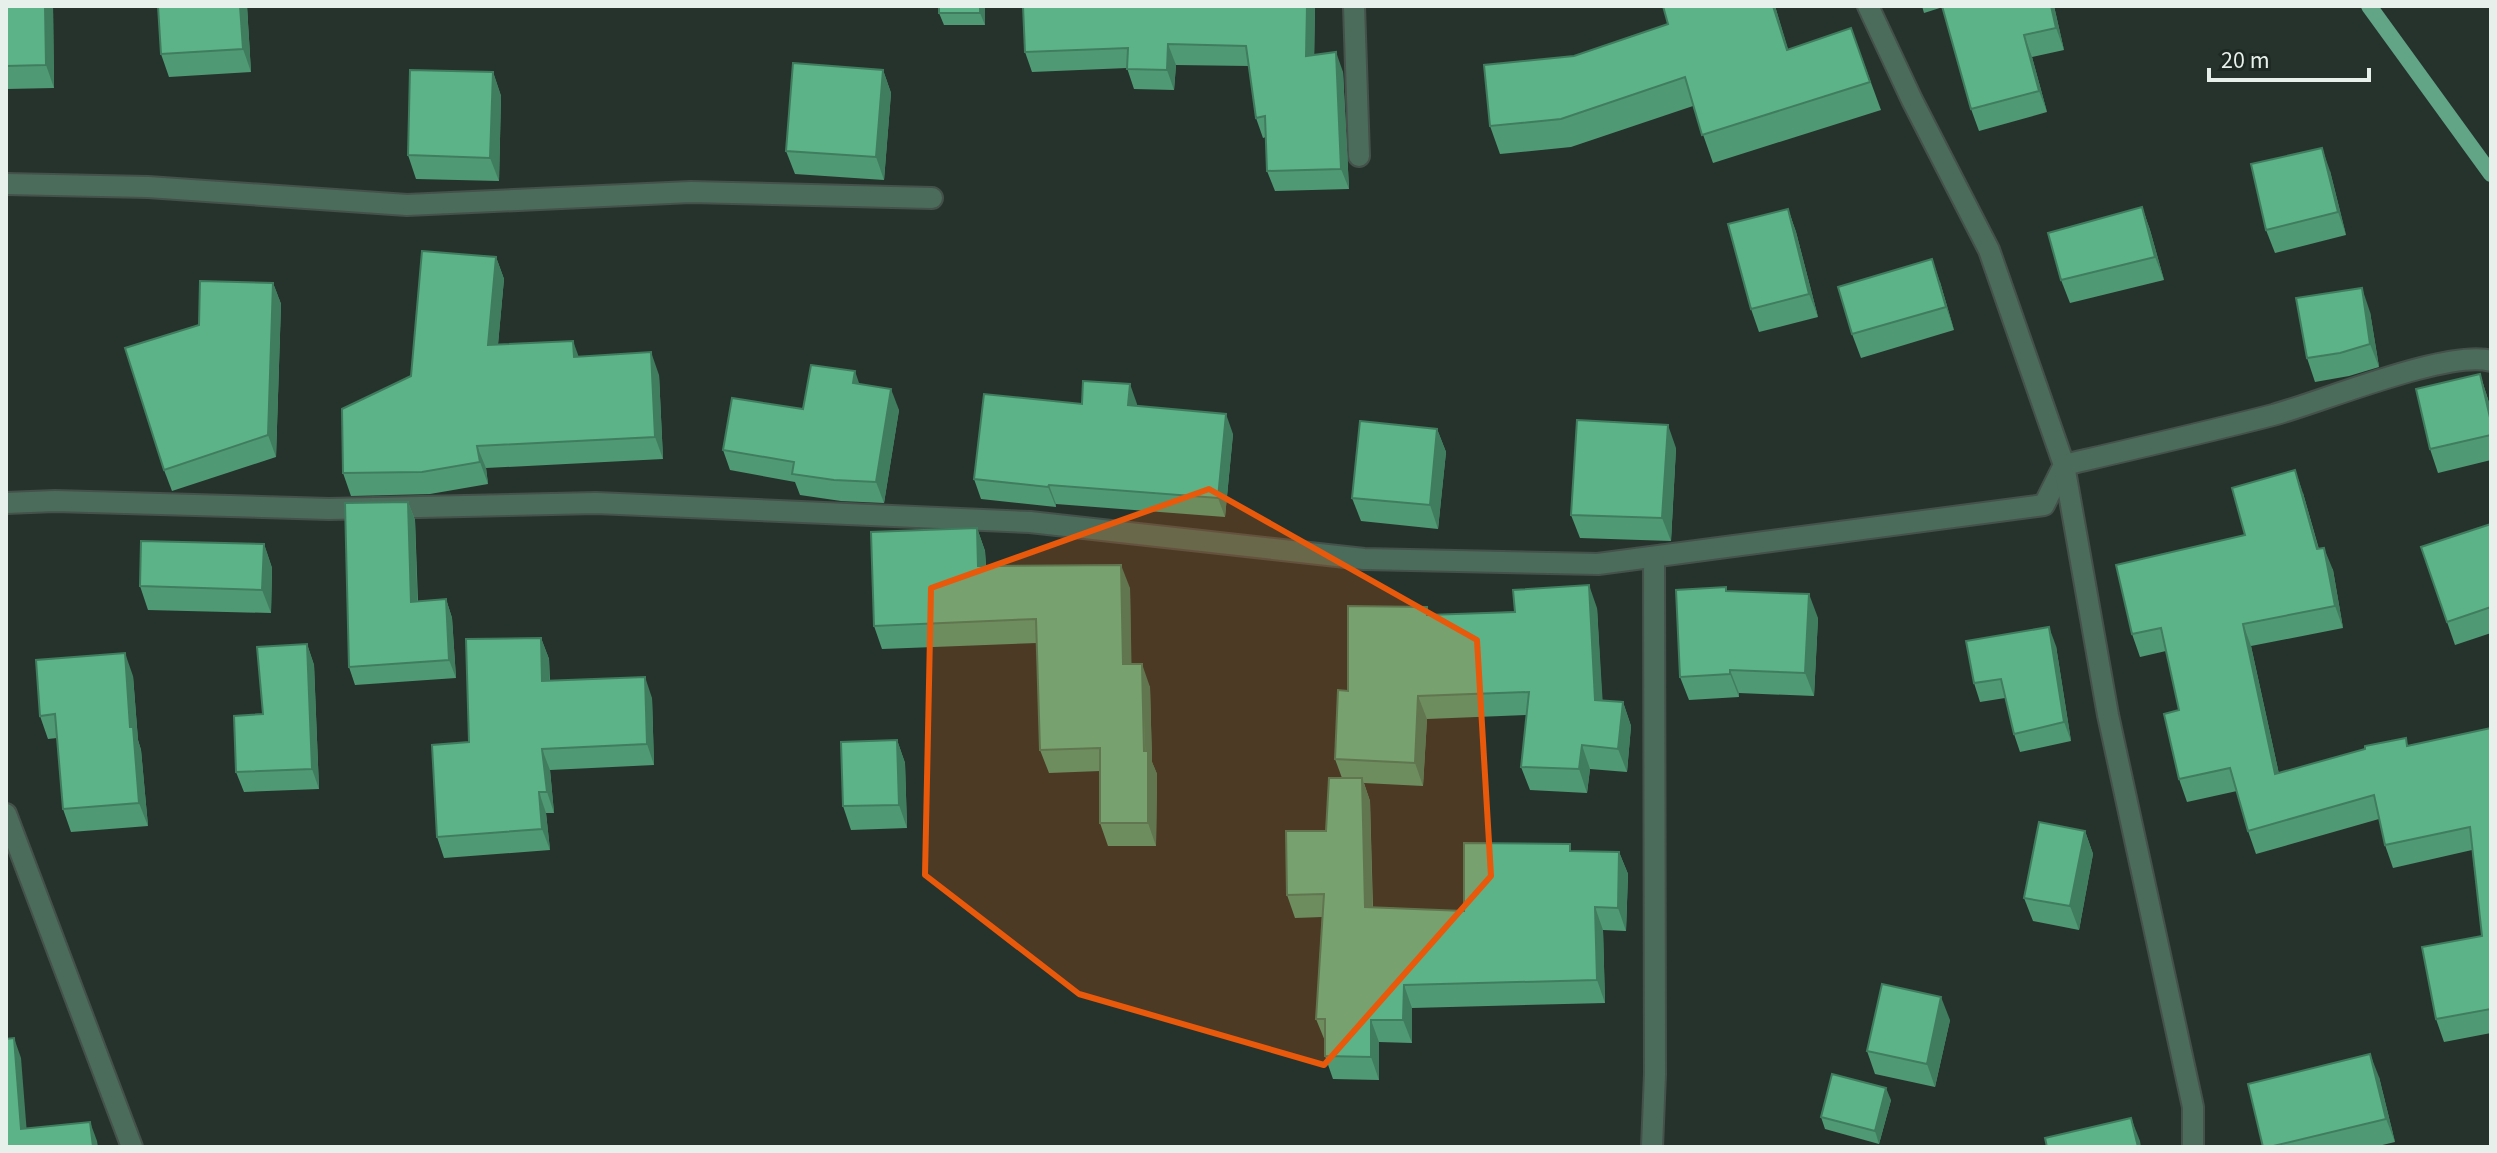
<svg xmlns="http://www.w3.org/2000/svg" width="2497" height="1153" viewBox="0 0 2497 1153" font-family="'Source Sans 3',sans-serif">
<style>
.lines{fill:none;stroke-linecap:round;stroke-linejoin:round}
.stream{stroke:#61a486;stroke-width:16}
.minor-casing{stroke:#45514b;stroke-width:24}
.minor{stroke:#4b6c5a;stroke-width:20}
.wall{fill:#4f9a75}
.shaded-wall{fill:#407d5f}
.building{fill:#5cb388;stroke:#407d5f;stroke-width:2}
.marked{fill:#e8590c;fill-opacity:0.2;stroke:#e8590c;stroke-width:6;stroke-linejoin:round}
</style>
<rect width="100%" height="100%" fill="#26332c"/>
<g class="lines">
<polyline class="stream" points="2369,6 2491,174"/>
<defs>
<g id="minor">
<polyline points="1354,6 1359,156"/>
<polyline points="6,184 148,187 407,205 691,192 932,198"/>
<polyline points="6,503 55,501 329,509 596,503 1030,522 1364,559 1598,564 2044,505 2064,465 1989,250 1912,100 1868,6"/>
<polyline points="6,814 132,1147"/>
<polyline points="1652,1147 1655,1074 1654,557"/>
<path d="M 2193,1147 L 2193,1107 L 2108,715 L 2064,465 C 2133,449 2203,433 2273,415 C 2321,402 2449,349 2491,361"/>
</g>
</defs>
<use href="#minor" class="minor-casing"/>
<use href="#minor" class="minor"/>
</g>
<g class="wall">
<polygon points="6,6 53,6 54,88 6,89"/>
<polygon points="158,6 247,6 251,72 169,77 161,54"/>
<polygon points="939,6 985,6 985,25 944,25 939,13"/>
<polygon points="1023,6 1315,6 1314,55 1343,72 1349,189 1275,191 1267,171 1266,137 1263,138 1256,118 1249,66 1176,65 1174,90 1134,89 1127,68 1032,72 1025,52"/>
<polygon points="1663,6 1775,6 1788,50 1851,28 1881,110 1713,163 1693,106 1571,147 1500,154 1490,126 1574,56 1668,24"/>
<polygon points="1922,6 2054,6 2064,50 2032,57 2047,112 1979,131 1971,109 1943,7 1924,13"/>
<polygon points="883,70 891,93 884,180 795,174 786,151"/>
<polygon points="493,72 501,96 499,181 416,179 408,155"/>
<polygon points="2330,171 2346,235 2275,253 2266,230"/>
<polygon points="2142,207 2150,230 2164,280 2070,303 2061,280"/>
<polygon points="1788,209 1796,232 1818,317 1759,332 1751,309"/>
<polygon points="496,257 504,279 498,344 579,357 659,375 663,459 486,468 488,484 430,494 351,496 343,473"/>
<polygon points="1940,282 1954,330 1861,358 1852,334"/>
<polygon points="273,283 281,304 276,457 172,491 164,470 199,325"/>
<polygon points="2370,312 2379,367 2349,376 2315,382 2307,358"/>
<polygon points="2480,374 2491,409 2491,460 2438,473 2430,449"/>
<polygon points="859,384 899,410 884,503 841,501 800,495 795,482 730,470 723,450 803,409"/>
<polygon points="1082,404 1137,404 1137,406 1233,434 1225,517 1056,504 1056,507 981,499 974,479"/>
<polygon points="1437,429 1446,452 1438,529 1361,521 1352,498"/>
<polygon points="1676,448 1671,541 1580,538 1571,515"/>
<polygon points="2303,493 2319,549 2333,570 2343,628 2251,646 2279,774 2491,728 2491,1033 2444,1042 2436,1019 2482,936 2472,850 2393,868 2385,845 2379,819 2256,854 2248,831 2237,791 2187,802 2179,779 2179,710 2166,651 2140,657 2132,634 2245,535"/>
<polygon points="408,502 415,520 418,601 446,599 452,618 456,678 355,685 349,667"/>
<polygon points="2491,524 2491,633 2455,645 2421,547"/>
<polygon points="977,528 985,551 986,566 1130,588 1131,664 1150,687 1152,762 1157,774 1156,846 1108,846 1100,823 1100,771 1049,773 1040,750 1037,643 882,649 874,626"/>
<polygon points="264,544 272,568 271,613 148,610 140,586"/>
<polygon points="1728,591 1818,618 1814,696 1739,693 1739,697 1689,700 1680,677"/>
<polygon points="1427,607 1430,615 1597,608 1602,700 1623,702 1631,726 1627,772 1590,769 1587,793 1530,790 1521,767 1527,715 1427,719 1423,786 1364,783 1370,801 1373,907 1464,911 1573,851 1619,852 1628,874 1626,931 1603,930 1605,1003 1412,1008 1412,1043 1379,1042 1379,1080 1333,1079 1325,1056 1325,1041 1316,1019 1322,917 1295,918 1287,895 1326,831 1342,778 1335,759 1348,691"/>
<polygon points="541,638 549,659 550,681 652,698 654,765 550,770 554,813 546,813 550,850 444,858 437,837 469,742"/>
<polygon points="307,644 314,665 319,789 244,792 236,772"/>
<polygon points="2056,646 2071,741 2020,752 2014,734 2005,698 1980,702 1974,683"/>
<polygon points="133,676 138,740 141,750 148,826 71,832 63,809 57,738 48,739 40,716"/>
<polygon points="897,740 905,763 907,828 851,830 843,806"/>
<polygon points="2085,831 2093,854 2079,930 2033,921 2024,898"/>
<polygon points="1950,1020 1935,1087 1875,1074 1867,1051"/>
<polygon points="2379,1077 2395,1142 2374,1147 2263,1147"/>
<polygon points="1891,1100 1879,1144 1825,1129 1821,1117"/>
</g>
<g class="shaded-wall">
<polygon points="45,6 53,6 54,88 46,65"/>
<polygon points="240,6 247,6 251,72 243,49"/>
<polygon points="980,6 985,6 985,25 980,13"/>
<polygon points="1307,6 1315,6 1314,76 1306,56"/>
<polygon points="1773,6 1775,6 1797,78 1787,50"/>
<polygon points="2051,6 2054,6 2064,50 2056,28"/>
<polygon points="2024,35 2032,57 2047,112 2039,91"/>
<polygon points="1168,44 1176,65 1174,90 1167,70"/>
<polygon points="1336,52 1343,72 1349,189 1341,169"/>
<polygon points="883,70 891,93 884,180 876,157"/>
<polygon points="493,72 501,96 499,181 490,158"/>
<polygon points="2322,148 2330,171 2346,235 2338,212"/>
<polygon points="2142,207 2150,230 2164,280 2155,257"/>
<polygon points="1788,209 1796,232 1818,317 1809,294"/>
<polygon points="496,257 504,279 496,367 488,345"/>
<polygon points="1932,259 1940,282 1954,330 1946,307"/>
<polygon points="273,283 281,304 276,457 268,435"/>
<polygon points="2362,288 2370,312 2379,367 2370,344"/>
<polygon points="573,341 581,363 574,357"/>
<polygon points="651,352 659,375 663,459 655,437"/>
<polygon points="855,371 862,392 853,383"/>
<polygon points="2480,374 2491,409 2491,422"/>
<polygon points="1130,384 1137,404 1136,424 1128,405"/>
<polygon points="891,389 899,410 884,503 876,482"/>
<polygon points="1226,414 1233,434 1225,517 1218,498"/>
<polygon points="1668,425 1676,448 1671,541 1662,518"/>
<polygon points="1437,429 1446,452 1438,529 1430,505"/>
<polygon points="477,446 486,468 488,484 480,462"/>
<polygon points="2295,470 2303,493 2325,572 2317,549"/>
<polygon points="1049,485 1056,504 1056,507 1048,487"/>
<polygon points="408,502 415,520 418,620 411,602"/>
<polygon points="977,528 985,551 987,590 978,566"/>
<polygon points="264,544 272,568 271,613 262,590"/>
<polygon points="2324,548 2333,570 2343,628 2335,606"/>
<polygon points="1121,565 1130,588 1132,688 1123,664"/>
<polygon points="1589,585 1597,608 1604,723 1595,700"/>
<polygon points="1809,594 1818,618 1814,696 1805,673"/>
<polygon points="446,599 452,618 456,678 449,660"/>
<polygon points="2243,624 2251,646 2284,797 2275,774"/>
<polygon points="2049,627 2056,646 2071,741 2064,722"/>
<polygon points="541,638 549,659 550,702 542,681"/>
<polygon points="307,644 314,665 319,789 312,769"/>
<polygon points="125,653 133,676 138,740 141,750 148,826 139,803 130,727"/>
<polygon points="1142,664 1150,687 1152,762 1157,774 1156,846 1148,823"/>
<polygon points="1730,670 1739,693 1739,697 1730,674"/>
<polygon points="645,677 652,698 654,765 647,744"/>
<polygon points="1418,696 1427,719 1423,786 1415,763"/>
<polygon points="1623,702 1631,726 1627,772 1618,749"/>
<polygon points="897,740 905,763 907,828 899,805"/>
<polygon points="1582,745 1590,769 1587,793 1579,769"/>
<polygon points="542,749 550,770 554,813 547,792"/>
<polygon points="1362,778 1370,801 1373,929 1365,907"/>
<polygon points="539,792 546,813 550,850 542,829"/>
<polygon points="2085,831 2093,854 2079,930 2070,906"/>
<polygon points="1619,852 1628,874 1626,931 1618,908"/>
<polygon points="1595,907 1603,930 1605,1003 1597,980"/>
<polygon points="1404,985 1412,1008 1412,1043 1403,1020"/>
<polygon points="1941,997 1950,1020 1935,1087 1927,1064"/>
<polygon points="1371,1020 1379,1042 1379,1080 1371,1057"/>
<polygon points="14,1038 21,1058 28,1147 21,1129"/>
<polygon points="2370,1054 2379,1077 2395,1142 2386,1119"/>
<polygon points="1886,1088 1891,1100 1879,1144 1875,1131"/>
<polygon points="2131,1118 2140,1141 2141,1147 2138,1147"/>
<polygon points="90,1122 97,1141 98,1147 93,1147"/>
</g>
<g class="building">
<polygon points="6,6 45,6 46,65 6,66"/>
<polygon points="158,6 240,6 243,49 161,54"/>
<rect x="939" y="6" width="41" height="7"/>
<polygon points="1023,6 1307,6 1306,56 1336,52 1341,169 1267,171 1265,116 1256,118 1246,46 1168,44 1167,70 1127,69 1128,48 1025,52"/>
<polygon points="1663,6 1773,6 1787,50 1851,28 1870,82 1702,135 1685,77 1561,119 1490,126 1484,65 1574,56 1668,24"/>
<polygon points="1942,6 2051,6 2056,28 2024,35 2039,91 1971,109"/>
<polygon points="793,63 883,70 876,157 786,151"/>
<polygon points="410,70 493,72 490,158 408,155"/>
<polygon points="2322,148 2338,212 2266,230 2251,164"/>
<polygon points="2142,207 2155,257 2061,280 2048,233"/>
<polygon points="1788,209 1809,294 1751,309 1728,224"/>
<polygon points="422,251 496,257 488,345 573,341 574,357 651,352 655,437 477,446 480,462 422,472 343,473 342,409 411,376"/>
<polygon points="1932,259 1946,307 1852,334 1838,287"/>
<polygon points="200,281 273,283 268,435 164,470 125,348 199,325"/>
<polygon points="2362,288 2370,344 2340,353 2307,358 2296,298"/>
<polygon points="811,365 855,371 853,383 891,389 876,482 834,480 792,474 794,462 723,450 732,398 803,409"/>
<polygon points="2480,374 2491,422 2491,435 2430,449 2416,389"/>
<polygon points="1083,381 1130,384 1128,405 1226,414 1218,498 1049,485 1048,487 974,479 984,394 1082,404"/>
<polygon points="1577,420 1668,425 1662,518 1571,515"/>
<polygon points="1360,421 1437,429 1430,505 1352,498"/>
<polygon points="2295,470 2317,549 2324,548 2335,606 2243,624 2275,774 2365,749 2365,746 2406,738 2407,746 2491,728 2491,1009 2436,1019 2422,947 2482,936 2470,827 2385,845 2374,795 2248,831 2230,768 2179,779 2164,714 2179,710 2161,628 2132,634 2116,565 2245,535 2232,488"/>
<polygon points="408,502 411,602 446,599 449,660 349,667 345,503"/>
<polygon points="2491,524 2491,607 2447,622 2421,547"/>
<polygon points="977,528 978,566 1121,565 1123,664 1142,664 1144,751 1148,751 1148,823 1100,823 1100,748 1040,750 1036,619 874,626 871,532"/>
<polygon points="141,541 264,544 262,590 140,586"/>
<polygon points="1589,585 1595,700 1623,702 1618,749 1582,745 1579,769 1521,767 1529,692 1418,696 1415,763 1335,759 1338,690 1348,691 1348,606 1427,607 1427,615 1515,612 1513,590"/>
<polygon points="1726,587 1726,591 1809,594 1805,673 1730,670 1730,674 1680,677 1676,590"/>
<polygon points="2049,627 2064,722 2014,734 2001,679 1974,683 1966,641"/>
<polygon points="541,638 542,681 645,677 647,744 542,749 547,792 539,792 542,829 437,837 432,745 469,742 466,639"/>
<polygon points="307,644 312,769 236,772 234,716 263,714 257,647"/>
<polygon points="125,653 130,727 133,727 139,803 63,809 55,714 40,716 36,660"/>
<polygon points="897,740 899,805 843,806 841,742"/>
<polygon points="1329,778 1362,778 1365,907 1464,911 1464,843 1570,844 1570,851 1619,852 1618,908 1595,907 1597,980 1404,985 1403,1020 1371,1020 1371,1057 1325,1056 1325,1019 1316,1019 1324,894 1287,895 1286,831 1326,831"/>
<polygon points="2039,822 2085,831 2070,906 2024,898"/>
<polygon points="1882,984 1941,997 1927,1064 1867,1051"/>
<polygon points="14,1038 21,1129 90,1122 93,1147 6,1147 6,1039"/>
<polygon points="2370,1054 2386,1119 2269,1147 2263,1147 2248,1084"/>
<polygon points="1832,1074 1886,1088 1875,1131 1821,1117"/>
<polygon points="2131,1118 2138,1147 2047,1147 2045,1138"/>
</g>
<path class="marked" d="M 1209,489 L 1477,640 L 1491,876 L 1324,1065 L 1079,994 L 925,875 L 931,588 Z"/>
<rect width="2497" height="1153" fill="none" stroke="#e8f0eb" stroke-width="16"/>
<path d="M2209 68v12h160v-12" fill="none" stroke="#e8f0eb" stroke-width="4"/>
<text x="2221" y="68" font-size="24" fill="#e8f0eb" stroke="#1d2922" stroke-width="6" paint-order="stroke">20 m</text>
</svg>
